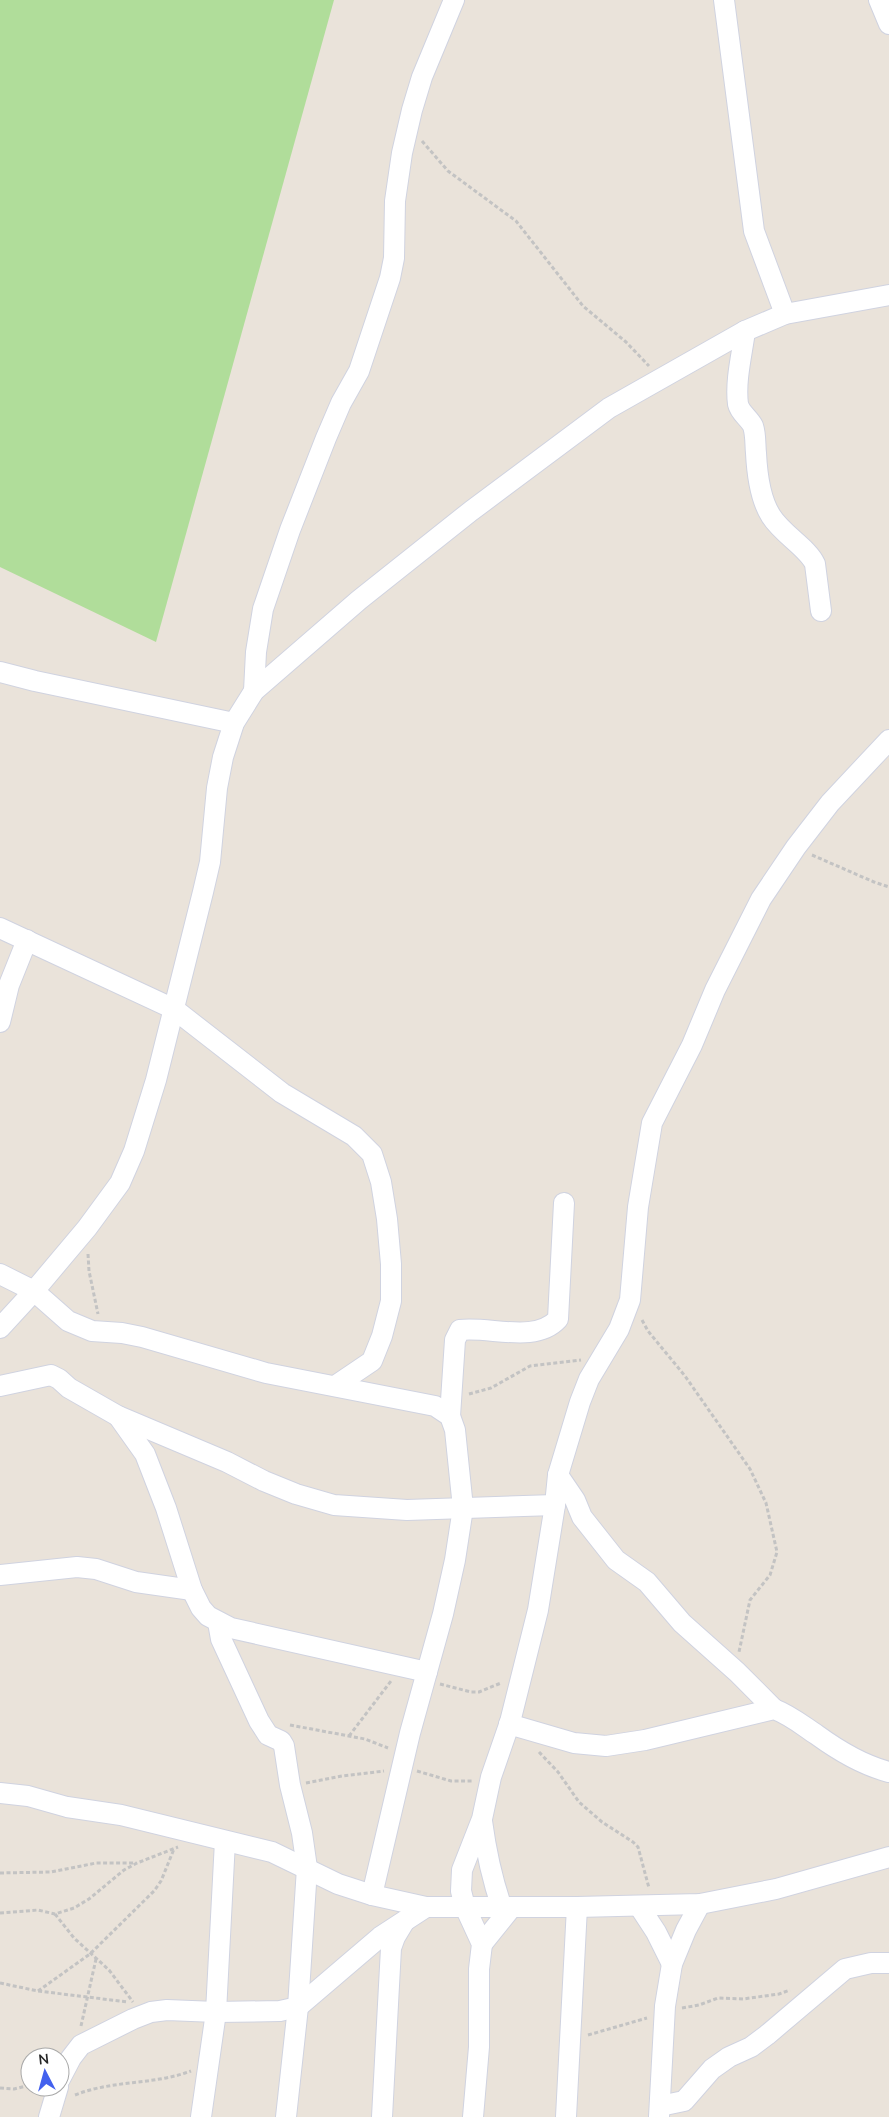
<svg xmlns="http://www.w3.org/2000/svg" width="889" height="2117" viewBox="0 0 889 2117" font-family="'Nunito Sans',sans-serif">
<style>
.green{fill:#b0dd9a}
.lines{fill:none;stroke-linecap:round;stroke-linejoin:round}
.street-casing{stroke:#d0d3e0;stroke-width:22}
.path{stroke:#c3c3c3;stroke-width:3;stroke-dasharray:4 2.5;stroke-linecap:butt}
.street{stroke:#fff;stroke-width:20}
</style>
<rect width="100%" height="100%" fill="#eae3da"/>
<polygon class="green" points="0,0 334,0 156,642 0,567"/>
<g class="lines">
<defs>
<g id="street">
<polyline points="724,0 754,231 785,314"/>
<polyline points="879,0 889,24"/>
<path d="M 745,331 C 742,354 735,381 738,404 C 740,413 749,418 753,426 C 756,435 755,444 756,453 C 757,473 760,499 771,516 C 782,534 808,548 815,564 L 821,611"/>
<polyline points="0,672 35,681 234,723"/>
<polyline points="254,691 256,652 263,609 290,530 326,438 341,403 359,371 390,278 394,258 395,201 402,153 412,110 422,77 454,0"/>
<polyline points="0,928 174,1009 282,1093 354,1136 372,1154 381,1182 387,1219 391,1264 391,1301 382,1336 372,1361 335,1386"/>
<polyline points="0,1022 9,985 27,940"/>
<polyline points="0,1274 34,1291 68,1321 92,1331 122,1333 142,1337 266,1373 435,1406 450,1416 455,1430 463,1508 455,1560 443,1614 410,1733 372,1895"/>
<polyline points="0,1328 34,1291 87,1228 120,1183 134,1151 156,1080 203,892 210,862 217,788 223,757 234,723 254,691 359,600 471,511 609,408 745,331 785,314 889,295"/>
<polyline points="0,1386 51,1375 59,1379 69,1388 118,1416 227,1462 264,1481 296,1494 334,1505 407,1510 555,1505"/>
<polyline points="118,1416 145,1454 166,1508 192,1590 201,1608 208,1616 231,1628 427,1672"/>
<path d="M 450,1416 L 455,1340 L 460,1330 C 490,1326 535,1344 558,1319 L 564,1203"/>
<polyline points="558,1475 575,1500 582,1517 616,1560 647,1582 682,1623 737,1672 774,1709"/>
<polyline points="0,1575 77,1567 96,1569 136,1582 192,1590"/>
<polyline points="218,1622 221,1639 259,1721 268,1735 281,1741 284,1746 290,1785 302,1833 307,1868 298,2007 286,2117"/>
<path d="M 509,1724 L 574,1743 L 606,1746 L 645,1740 L 774,1709 C 790,1715 802,1725 817,1735 C 839,1751 862,1765 889,1772"/>
<polyline points="0,1793 28,1796 67,1807 121,1815 272,1852 338,1884 372,1895 426,1907 577,1907 700,1904 776,1889 889,1857"/>
<path d="M 482,1821 C 486,1851 492,1879 502,1908"/>
<polyline points="639,1906 656,1932 672,1964"/>
<polyline points="482,1944 511,1908"/>
<polyline points="60,2079 71,2058 81,2045 133,2019 151,2012 167,2010 216,2012 280,2011 298,2007 380,1937 426,1907"/>
<polyline points="660,2106 684,2101 712,2069 729,2057 751,2047 767,2035 845,1969 871,1963 889,1963"/>
<polyline points="49,2117 58,2087"/>
<polyline points="201,2117 216,2012 225,1841"/>
<polyline points="382,2117 391,1948 395,1937 404,1922"/>
<polyline points="473,2117 479,2047 479,1969 482,1944 465,1907 461,1891 462,1870 482,1819 491,1777 510,1722 538,1610 555,1505 558,1475 580,1402 589,1379 619,1329 630,1300 638,1207 652,1123 692,1045 715,990 761,899 796,847 830,803 889,740"/>
<polyline points="566,2117 577,1907"/>
<polyline points="659,2117 665,2006 672,1964 686,1930 700,1904"/>
</g>
</defs>
<use href="#street" class="street-casing"/>
<g class="path">
<polyline points="422,141 448,171 516,221 583,306 626,342 649,366"/>
<polyline points="812,855 874,882 889,887"/>
<polyline points="88,1254 89,1271 98,1314"/>
<polyline points="642,1320 648,1331 685,1376 750,1469 766,1503 777,1552 770,1575 750,1600 739,1652"/>
<polyline points="469,1394 491,1388 530,1366 581,1360"/>
<polyline points="440,1684 471,1692 479,1692 501,1683"/>
<polyline points="290,1725 365,1739 388,1748"/>
<polyline points="349,1736 391,1681"/>
<polyline points="539,1752 558,1772 579,1802 602,1822 633,1842 638,1847 649,1888"/>
<polyline points="417,1771 451,1781 472,1781"/>
<polyline points="306,1783 342,1776 384,1771"/>
<polyline points="0,1873 51,1872 96,1863 136,1863"/>
<polyline points="0,1913 38,1910 55,1914 74,1908 89,1899 124,1870 137,1863 178,1847"/>
<polyline points="55,1914 74,1938 109,1970 133,2002"/>
<polyline points="0,1983 38,1991 128,2002"/>
<polyline points="38,1991 90,1954 154,1891 161,1881 174,1849"/>
<polyline points="682,2008 699,2005 718,1998 743,1999 779,1994 790,1990"/>
<polyline points="81,2026 96,1959"/>
<polyline points="588,2035 647,2018"/>
<polyline points="0,2088 14,2089 30,2085"/>
<path d="M 75,2095 C 112,2080 154,2085 191,2071"/>
</g>
<use href="#street" class="street"/>
</g>
<g transform="translate(45 2072) rotate(354)"><circle r="24" fill="#ffffff" stroke="#a9a9a9"/>
<path d="M0-4L9 19L0 12L-9 19Z" fill="#4361ee"/>
<text y="-8" font-size="14" font-weight="bold" text-anchor="middle" fill="#282828">N</text>
</g>
</svg>
